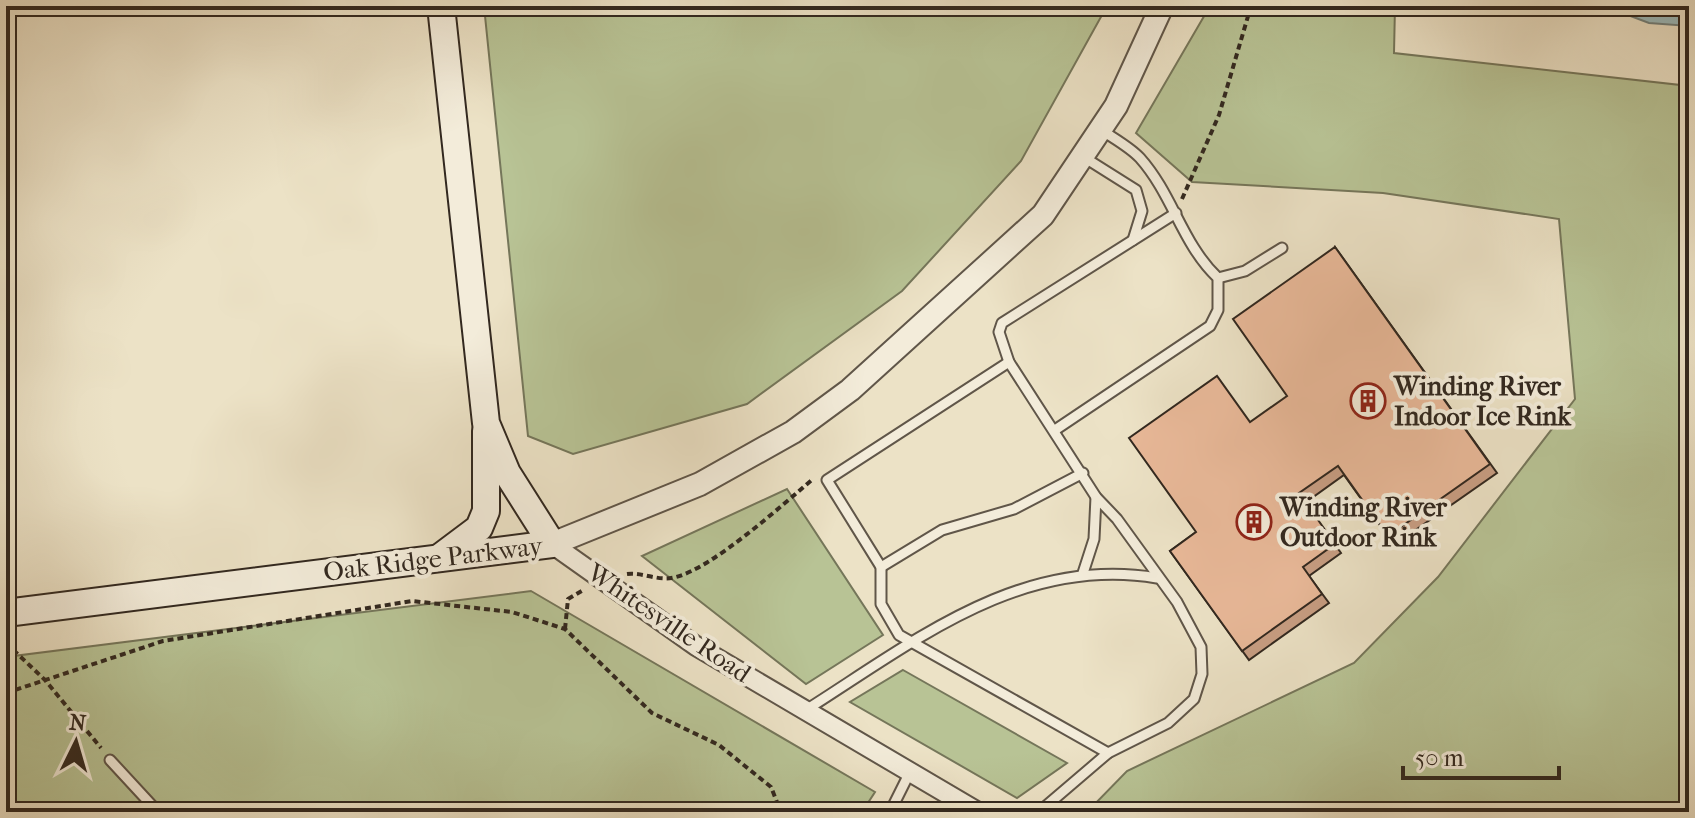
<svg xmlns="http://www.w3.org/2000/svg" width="1695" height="818" viewBox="0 0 1695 818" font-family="'IM FELL French Canon',serif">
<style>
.green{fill:#b8c395;stroke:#75765a;stroke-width:2}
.water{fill:#9cbcbe;stroke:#72817e;stroke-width:2}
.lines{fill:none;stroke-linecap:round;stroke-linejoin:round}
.service-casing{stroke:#605649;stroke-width:13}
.minor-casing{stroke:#605649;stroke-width:22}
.tertiary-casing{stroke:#605649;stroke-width:26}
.secondary-casing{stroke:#32281f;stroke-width:30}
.path{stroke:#32281f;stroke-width:4;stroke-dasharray:6 4;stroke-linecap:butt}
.service{stroke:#f3ecda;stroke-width:9}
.minor{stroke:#f3ecda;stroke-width:18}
.tertiary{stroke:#f3ecda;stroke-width:22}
.secondary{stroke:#f3ecda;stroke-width:26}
.wall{fill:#c89e83;stroke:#32281f;stroke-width:2}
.building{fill:#e8b898;stroke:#32281f;stroke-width:2}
.labels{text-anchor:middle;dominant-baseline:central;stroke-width:8;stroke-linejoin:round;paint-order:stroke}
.poi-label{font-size:26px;font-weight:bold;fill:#32281f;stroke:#f3ecda;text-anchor:start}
.street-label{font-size:26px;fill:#32281f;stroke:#f3ecda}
</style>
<rect width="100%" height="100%" fill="#ece2c6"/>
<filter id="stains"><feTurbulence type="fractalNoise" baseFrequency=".0025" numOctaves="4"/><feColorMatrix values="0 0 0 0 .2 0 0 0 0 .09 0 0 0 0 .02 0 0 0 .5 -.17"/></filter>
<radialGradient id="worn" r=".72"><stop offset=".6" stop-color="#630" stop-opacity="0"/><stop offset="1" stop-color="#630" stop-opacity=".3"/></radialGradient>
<g class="green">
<polygon points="484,6 1107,6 1021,161 902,291 747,404 573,454 528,436"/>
<polygon points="1210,6 1395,6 1394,53 1689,86 1689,812 1087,812 1127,771 1354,663 1438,577 1575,399 1559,219 1383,193 1192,182 1136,133"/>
<polygon points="787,489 883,635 806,684 642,556"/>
<polygon points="531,591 875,792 862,812 6,812 6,657"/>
<polygon points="903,670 1067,763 1017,798 850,702"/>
</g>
<polygon class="water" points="1604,6 1689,6 1689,26 1649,23"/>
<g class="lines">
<defs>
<g id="service">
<polyline points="1082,156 1136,190 1142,211 1133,240"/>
<polyline points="1218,278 1245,271 1282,248"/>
<polyline points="1009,362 827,480 881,567 881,604 899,635 1108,753"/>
<path d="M 1055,430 L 1210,326 L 1218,310 L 1218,278 C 1182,244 1173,195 1140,158 C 1130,147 1113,138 1100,129"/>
<polyline points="881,567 942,530 1014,509 1083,473"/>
<polyline points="1083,573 1094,539 1096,497"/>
<path d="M 806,710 C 915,641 1021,555 1157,578"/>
<polyline points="110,760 158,812"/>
<polyline points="890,812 910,772"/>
<polyline points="1039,812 1108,753 1168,723 1194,699 1202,674 1201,647 1177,602 1117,519 1096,497 1009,362 999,332 1002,323 1176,213"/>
</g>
<polyline id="minor" points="552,544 696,646 978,812"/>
<polyline id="tertiary" points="552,544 700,484 793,432 850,390 1043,215 1116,106 1162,6"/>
<g id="secondary">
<polyline points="439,558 479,528 486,511 486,431"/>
<polyline points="6,613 552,544 507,473 486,423 441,6"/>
</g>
</defs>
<use href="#service" class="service-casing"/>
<use href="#minor" class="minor-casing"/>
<use href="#tertiary" class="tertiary-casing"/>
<use href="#secondary" class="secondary-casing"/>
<g class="path">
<polyline points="1182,199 1219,115 1251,6"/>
<path d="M 627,574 C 643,572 659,582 676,577 C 714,567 781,506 813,479"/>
<polyline points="565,629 568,599 585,589"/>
<polyline points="6,643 45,680 101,748"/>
<polyline points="6,693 163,641 412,601 512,612 565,629 652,713 719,745 771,787 781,812"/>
</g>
<use href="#service" class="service"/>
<use href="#minor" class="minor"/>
<use href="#tertiary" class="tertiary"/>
<use href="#secondary" class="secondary"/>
</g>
<polygon class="wall" points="1335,247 1497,473 1394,545 1344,475 1305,503 1341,553 1309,576 1329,603 1249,660 1170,551 1196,532 1287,396"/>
<polygon class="building" points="1335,247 1490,464 1388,536 1338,466 1299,493 1335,544 1303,567 1322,594 1242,651 1170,551 1196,532 1129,438 1217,376 1250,422 1287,396 1233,319"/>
<defs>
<symbol id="building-ring" viewBox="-11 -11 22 22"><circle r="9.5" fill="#f3ecda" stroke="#8f2418" stroke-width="1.5"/><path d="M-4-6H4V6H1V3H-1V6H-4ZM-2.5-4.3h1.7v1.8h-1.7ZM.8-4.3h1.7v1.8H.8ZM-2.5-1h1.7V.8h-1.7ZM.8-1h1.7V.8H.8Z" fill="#8f2418"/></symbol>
</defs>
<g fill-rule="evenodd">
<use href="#building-ring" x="1348" y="381" width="40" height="40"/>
<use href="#building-ring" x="1234" y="502" width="40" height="40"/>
</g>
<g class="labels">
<g class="poi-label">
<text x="1394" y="386">Winding River<tspan x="1394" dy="30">Indoor Ice Rink</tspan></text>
<text x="1280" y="507">Winding River<tspan x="1280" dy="30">Outdoor Rink</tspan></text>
</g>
<g class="street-label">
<text transform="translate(433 559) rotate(-7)">Oak Ridge Parkway</text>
<text transform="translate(669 623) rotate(34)">Whitesville Road</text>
</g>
</g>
<rect width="1695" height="818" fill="none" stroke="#ece2c6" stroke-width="32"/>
<rect x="8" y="8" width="1679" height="802" fill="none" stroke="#32281f" stroke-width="4"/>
<rect x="16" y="16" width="1663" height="786" fill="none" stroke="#32281f" stroke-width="2"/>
<g transform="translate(76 742) rotate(5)" stroke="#f3ecda" stroke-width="6" paint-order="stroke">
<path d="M0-6L14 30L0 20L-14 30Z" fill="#32281f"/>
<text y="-12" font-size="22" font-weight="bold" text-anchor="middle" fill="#32281f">N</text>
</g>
<path d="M1403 766v12h156v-12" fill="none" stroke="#32281f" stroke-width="4"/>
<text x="1415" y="766" font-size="24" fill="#32281f" stroke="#f3ecda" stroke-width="6" paint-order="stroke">50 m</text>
<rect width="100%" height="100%" filter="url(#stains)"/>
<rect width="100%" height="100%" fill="url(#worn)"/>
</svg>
